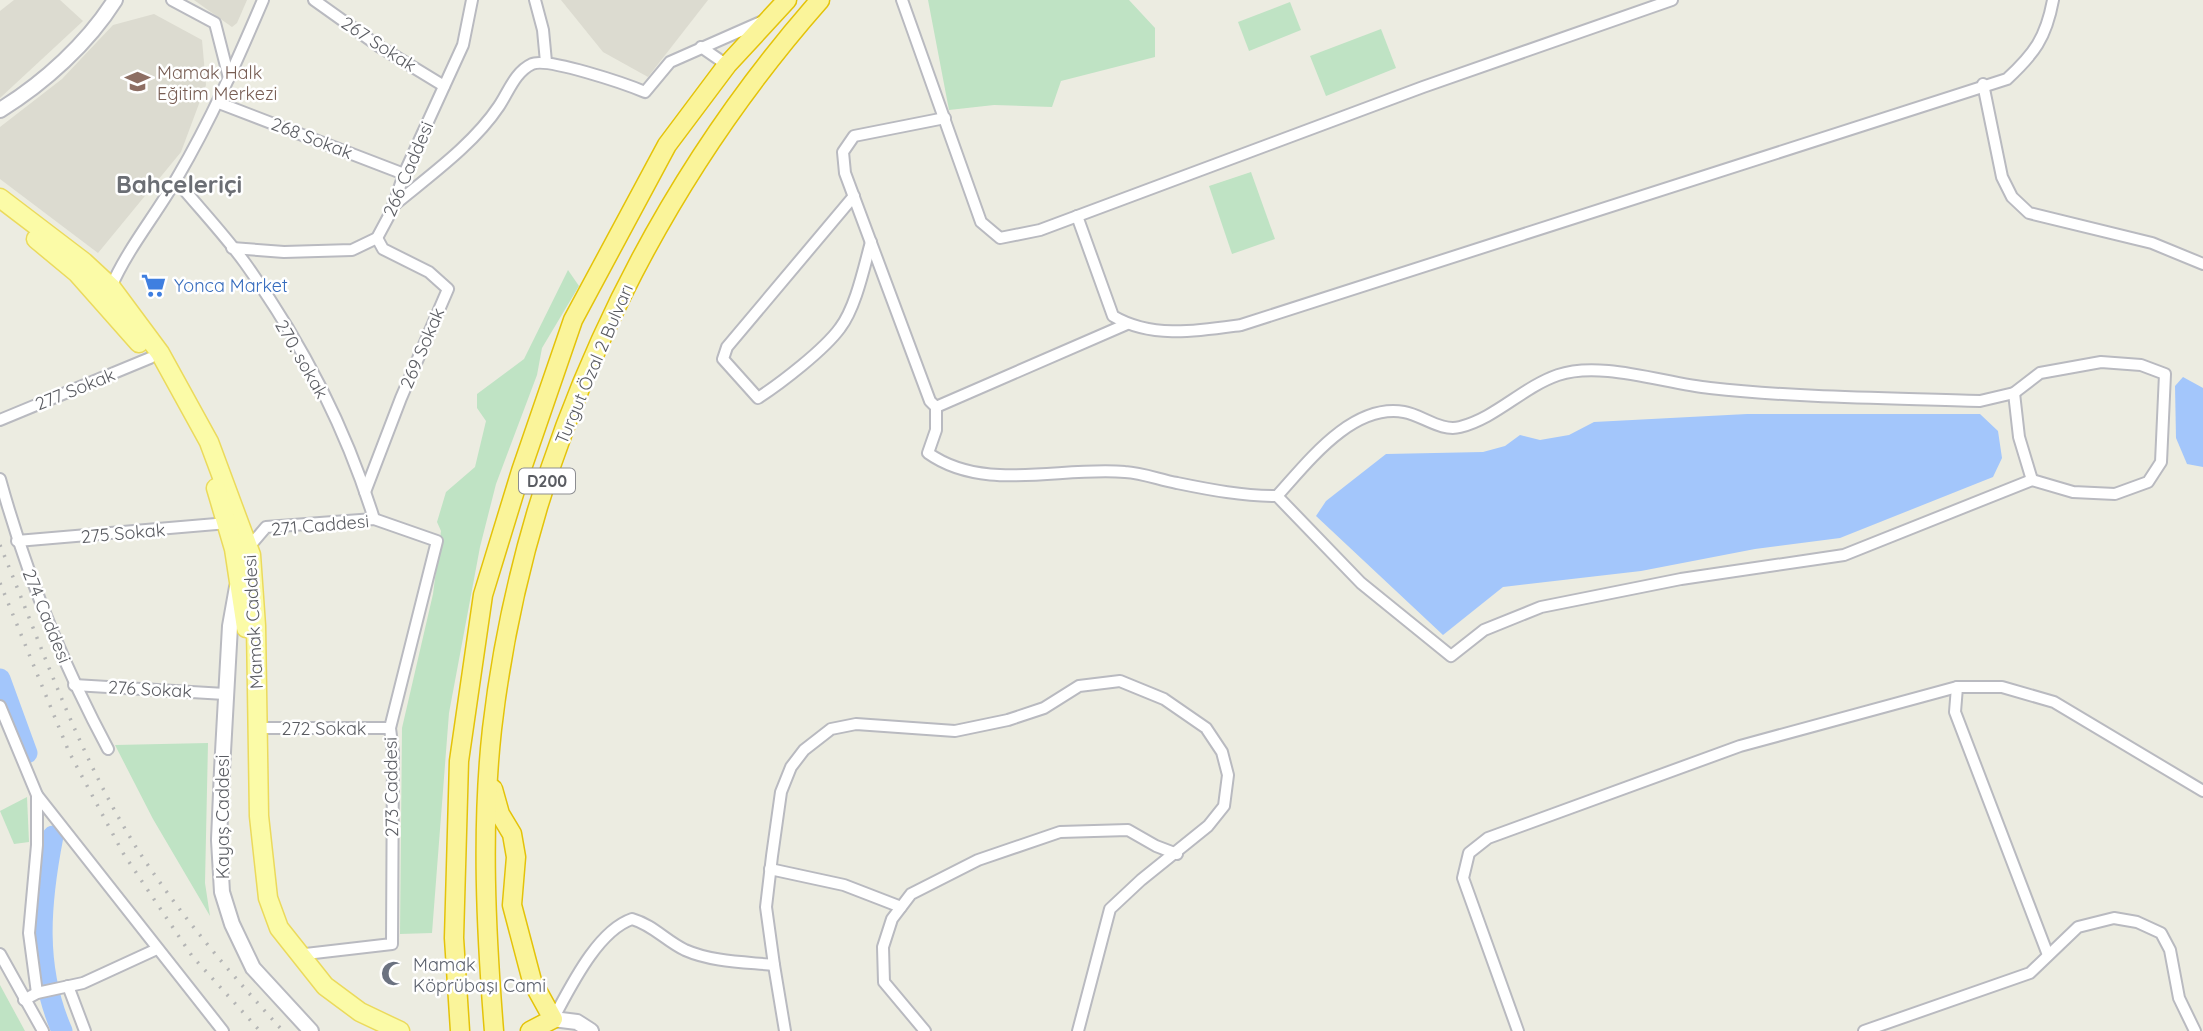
<svg xmlns="http://www.w3.org/2000/svg" width="2203" height="1031" viewBox="0 0 2203 1031" font-family="Quicksand,sans-serif">
<style>
.education{fill:#dcdbd0}
.green{fill:#bfe3c4}
.water{fill:#a3c6fb}
.lines{fill:none;stroke-linecap:round;stroke-linejoin:round}
.river{stroke:#a3c6fb;stroke-width:21}
.minor-casing{stroke:#b9bac0;stroke-width:14}
.tertiary-casing{stroke:#b9bac0;stroke-width:18}
.primary-casing{stroke:#ebda5c;stroke-width:21}
.trunk-casing{stroke:#e4c309;stroke-width:21}
.minor{stroke:#fff;stroke-width:10}
.tertiary{stroke:#fff;stroke-width:14}
.primary{stroke:#fbfba7;stroke-width:18}
.trunk{stroke:#faf49a;stroke-width:18}
.rail{stroke:#b4b5b5;stroke-width:3.5;stroke-dasharray:2 9;stroke-linecap:butt}
.labels{text-anchor:middle;dominant-baseline:central;stroke-width:5;stroke-linejoin:round;paint-order:stroke}
.shield{fill:#fff;stroke:#8c8d91;stroke-width:2}
.shield-label{font-size:16px;font-weight:bold;fill:#5a5c62}
.street-label{font-size:18px;fill:#5a5c62;stroke:#fff}
.education-label{font-size:18px;fill:#785e54;stroke:#fff;text-anchor:start}
.shop-label{font-size:18px;fill:#366cbe;stroke:#fff;text-anchor:start}
.worship-label{font-size:18px;fill:#5b616d;stroke:#fff;text-anchor:start}
.district-label{font-size:24px;font-weight:bold;fill:#6b6e74;stroke:#fff}
</style>
<rect width="100%" height="100%" fill="#ecece1"/>
<g class="education">
<polygon points="14,0 60,0 83,21 0,98 0,11"/>
<polygon points="194,0 247,0 237,23 232,27"/>
<polygon points="561,0 708,0 648,77 603,52"/>
<polygon points="154,14 202,40 206,85 181,152 98,253 0,179 0,127 62,79 113,25"/>
</g>
<g class="green">
<polygon points="928,0 1129,0 1155,28 1155,57 1061,81 1052,107 994,105 949,110"/>
<polygon points="1290,2 1301,30 1249,51 1238,22"/>
<polygon points="1381,29 1396,68 1326,96 1310,56"/>
<polygon points="1251,172 1275,239 1232,254 1209,186"/>
<polygon points="568,270 579,286 542,348 537,375 496,484 480,547 449,713 432,933 400,934 402,728 433,594 441,531 437,522 446,492 475,467 486,421 477,408 477,394 524,359"/>
<polygon points="208,743 205,883 210,916 153,819 115,745"/>
<polygon points="27,797 29,842 14,844 0,811"/>
<polygon points="0,985 25,1031 0,1031"/>
</g>
<g class="water">
<polygon points="2183,377 2203,388 2203,467 2187,464 2176,438 2175,386"/>
<polygon points="1747,414 1980,414 1998,431 2002,458 1993,477 1840,538 1755,549 1641,571 1503,587 1443,635 1316,516 1326,501 1386,454 1483,452 1505,446 1520,435 1540,440 1569,435 1594,422"/>
</g>
<g class="lines">
<g class="river">
<polyline points="0,679 27,753"/>
<path d="M 53,836 C 40,903 34,967 62,1031"/>
</g>
<defs>
<g id="minor">
<polyline points="172,0 215,23 229,78"/>
<polyline points="314,0 380,47 444,86"/>
<polyline points="535,0 543,30 546,62"/>
<polyline points="902,0 981,222 1000,238 1040,230 1423,87 1672,0"/>
<polyline points="701,47 727,65"/>
<polyline points="1983,84 2002,177 2012,197 2029,213 2152,243 2203,264"/>
<polyline points="219,103 404,174"/>
<polyline points="945,118 854,136 843,152 845,173 930,401 936,407 1127,324"/>
<path d="M 176,180 C 199,208 224,234 245,263 C 300,340 346,428 374,519"/>
<path d="M 854,196 L 727,347 L 723,359 L 758,398 C 781,383 824,350 840,328 C 856,307 864,267 871,242"/>
<path d="M 393,206 C 429,176 473,145 499,106 C 509,91 515,72 532,64 C 547,57 626,84 645,92 L 670,62 L 763,21"/>
<path d="M 1077,216 L 1113,316 C 1152,339 1198,331 1241,325 L 2007,79 C 2034,54 2046,38 2053,0"/>
<polyline points="232,248 284,252 352,250 377,238 392,210 404,174 463,45 472,0"/>
<path d="M 111,287 C 128,248 156,215 177,178 C 211,120 237,61 263,0"/>
<polyline points="2014,393 2019,437 2032,480"/>
<path d="M 936,407 L 936,430 L 928,453 C 984,493 1061,466 1125,472 C 1143,473 1160,480 1177,483 C 1211,490 1243,496 1277,496 L 1361,583 L 1451,656 L 1484,630 L 1541,607 L 1681,579 L 1844,555 L 2032,480 L 2073,492 L 2115,494 L 2148,482 L 2161,462 L 2165,374 L 2141,365 L 2101,362 L 2040,373 L 2014,393 L 1980,401 C 1891,398 1800,398 1710,388 C 1666,384 1601,360 1558,375 C 1523,387 1496,418 1460,427 C 1441,432 1422,415 1404,412 C 1352,403 1308,462 1277,496"/>
<polyline points="0,420 150,358"/>
<path d="M 0,479 C 26,573 62,663 108,749"/>
<polyline points="365,492 401,398 448,289 429,272 383,249 377,238"/>
<polyline points="17,541 228,523"/>
<polyline points="249,547 266,527 374,519 437,541 390,728 393,752 392,944 297,955"/>
<polyline points="74,685 225,694"/>
<polyline points="1957,687 1955,712 2048,955"/>
<polyline points="0,706 37,795 37,845 29,933 37,993"/>
<polyline points="258,728 390,728"/>
<polyline points="37,795 223,1031"/>
<polyline points="770,869 844,885 901,907"/>
<polyline points="0,954 43,1031"/>
<polyline points="774,965 785,1031"/>
<polyline points="68,986 85,1031"/>
<polyline points="24,1000 37,993 83,983 157,949"/>
<path d="M 553,1019 C 570,988 597,931 632,919 C 653,925 666,941 685,950 C 712,962 745,962 774,965 L 766,907 L 772,856 L 781,792 L 791,767 L 804,750 L 831,729 L 856,724 L 955,731 L 1008,720 L 1044,708 L 1079,686 L 1120,681 L 1164,699 L 1206,728 L 1222,752 L 1228,775 L 1224,806 L 1208,826 L 1141,880 L 1110,909 L 1078,1031"/>
<polyline points="925,1031 884,982 883,947 892,919 911,894 978,860 1060,832 1128,830 1156,846 1177,854"/>
<polyline points="1518,1031 1463,878 1469,853 1488,838 1740,746 1957,687 2002,687 2054,702 2203,791"/>
<polyline points="1864,1031 2030,973 2078,927 2114,918 2137,922 2161,933 2170,950 2179,998 2195,1031"/>
</g>
<g id="tertiary">
<path d="M 0,110 C 44,83 88,43 115,0"/>
<polyline points="237,587 230,626 222,770 219,840 222,892 232,924 253,968 311,1031"/>
<polyline points="553,1019 577,1022 591,1031"/>
</g>
<g id="primary">
<polyline points="0,198 84,262 111,287 160,353 209,442 251,555 256,626 259,816 268,898 279,928 325,986 360,1012 400,1031"/>
<polyline points="36,239 77,273 139,343"/>
<polyline points="216,488 234,549 246,628"/>
</g>
<g id="trunk">
<polyline points="493,789 500,814 512,834 516,857 512,905 532,981 553,1019 530,1031"/>
<polyline points="460,1031 454,938 459,761 483,595 521,471 573,320 667,145 727,65 787,0"/>
<path d="M 494,1031 C 486,931 481,829 492,729 C 523,461 642,202 820,0"/>
</g>
</defs>
<use href="#minor" class="minor-casing"/>
<use href="#tertiary" class="tertiary-casing"/>
<use href="#primary" class="primary-casing"/>
<use href="#trunk" class="trunk-casing"/>
<use href="#minor" class="minor"/>
<use href="#tertiary" class="tertiary"/>
<use href="#primary" class="primary"/>
<use href="#trunk" class="trunk"/>
<g class="rail">
<path d="M 0,545 C 42,647 78,754 136,847 C 179,914 230,973 283,1031"/>
<polyline points="0,583 69,752 123,853 192,956 260,1031"/>
</g>
</g>
<defs>
<symbol id="school-bare" viewBox="-9 -9 18 18"><path d="M0-5L7-2L0 1L-7-2ZM-4 1L0 2.5L4 1V4Q0 6-4 4Z" fill="#8d6e63" stroke="#fff" stroke-width="2.5" paint-order="stroke"/></symbol>
<symbol id="supermarket-bare" viewBox="-9 -9 18 18"><path d="M-6-5.5h2.5l.6 2H6L4.5 2H-2.5L-4.4-4H-6ZM-1.5 3.2a1.3 1.3 0 1 0 .1 0ZM3 3.2a1.3 1.3 0 1 0 .1 0Z" fill="#3f7fe0" stroke="#fff" stroke-width="2.5" paint-order="stroke"/></symbol>
<symbol id="mosque-bare" viewBox="-9 -9 18 18"><path d="M3.5-4.9A6 6 0 1 0 3.5 4.9A5 5 0 1 1 3.5-4.9Z" fill="#6b7280" stroke="#fff" stroke-width="2.5" paint-order="stroke"/></symbol>
</defs>
<g fill-rule="evenodd">
<use href="#school-bare" x="120" y="64" width="35" height="35"/>
<use href="#supermarket-bare" x="136" y="268" width="35" height="35"/>
<use href="#mosque-bare" x="376" y="956" width="35" height="35"/>
</g>
<g class="labels">
<rect class="shield" x="519" y="468.5" width="56" height="25" rx="5"/>
<g class="shield-label">
<text x="547" y="481">D200</text>
</g>
<g class="street-label">
<text transform="translate(379 44) rotate(33)">267 Sokak</text>
<text transform="translate(312 138) rotate(21)">268 Sokak</text>
<text transform="translate(408 169) rotate(-67)">266 Caddesi</text>
<text transform="translate(422 348) rotate(-67)">269 Sokak</text>
<text transform="translate(302 359) rotate(60)">270. sokak</text>
<text transform="translate(594 364) rotate(-67)">Turgut Özal 2 Bulvarı</text>
<text transform="translate(75 389) rotate(-22)">277 Sokak</text>
<text transform="translate(320 525) rotate(-5)">271 Caddesi</text>
<text transform="translate(123 533) rotate(-5)">275 Sokak</text>
<text transform="translate(47 616) rotate(68)">274 Caddesi</text>
<text transform="translate(253 622) rotate(-93)">Mamak Caddesi</text>
<text transform="translate(150 689) rotate(3)">276 Sokak</text>
<text x="324" y="728">272 Sokak</text>
<text transform="translate(391 787) rotate(-91)">273 Caddesi</text>
<text transform="translate(222 817) rotate(-90)">Kayaş Caddesi</text>
</g>
<g class="education-label">
<text x="157" y="72">Mamak Halk<tspan x="157" dy="21">Eğitim Merkezi</tspan></text>
</g>
<g class="shop-label">
<text x="174" y="285">Yonca Market</text>
</g>
<g class="worship-label">
<text x="413" y="964">Mamak<tspan x="413" dy="21">Köprübaşı Cami</tspan></text>
</g>
<g class="district-label">
<text x="179" y="184">Bahçeleriçi</text>
</g>
</g>
</svg>
